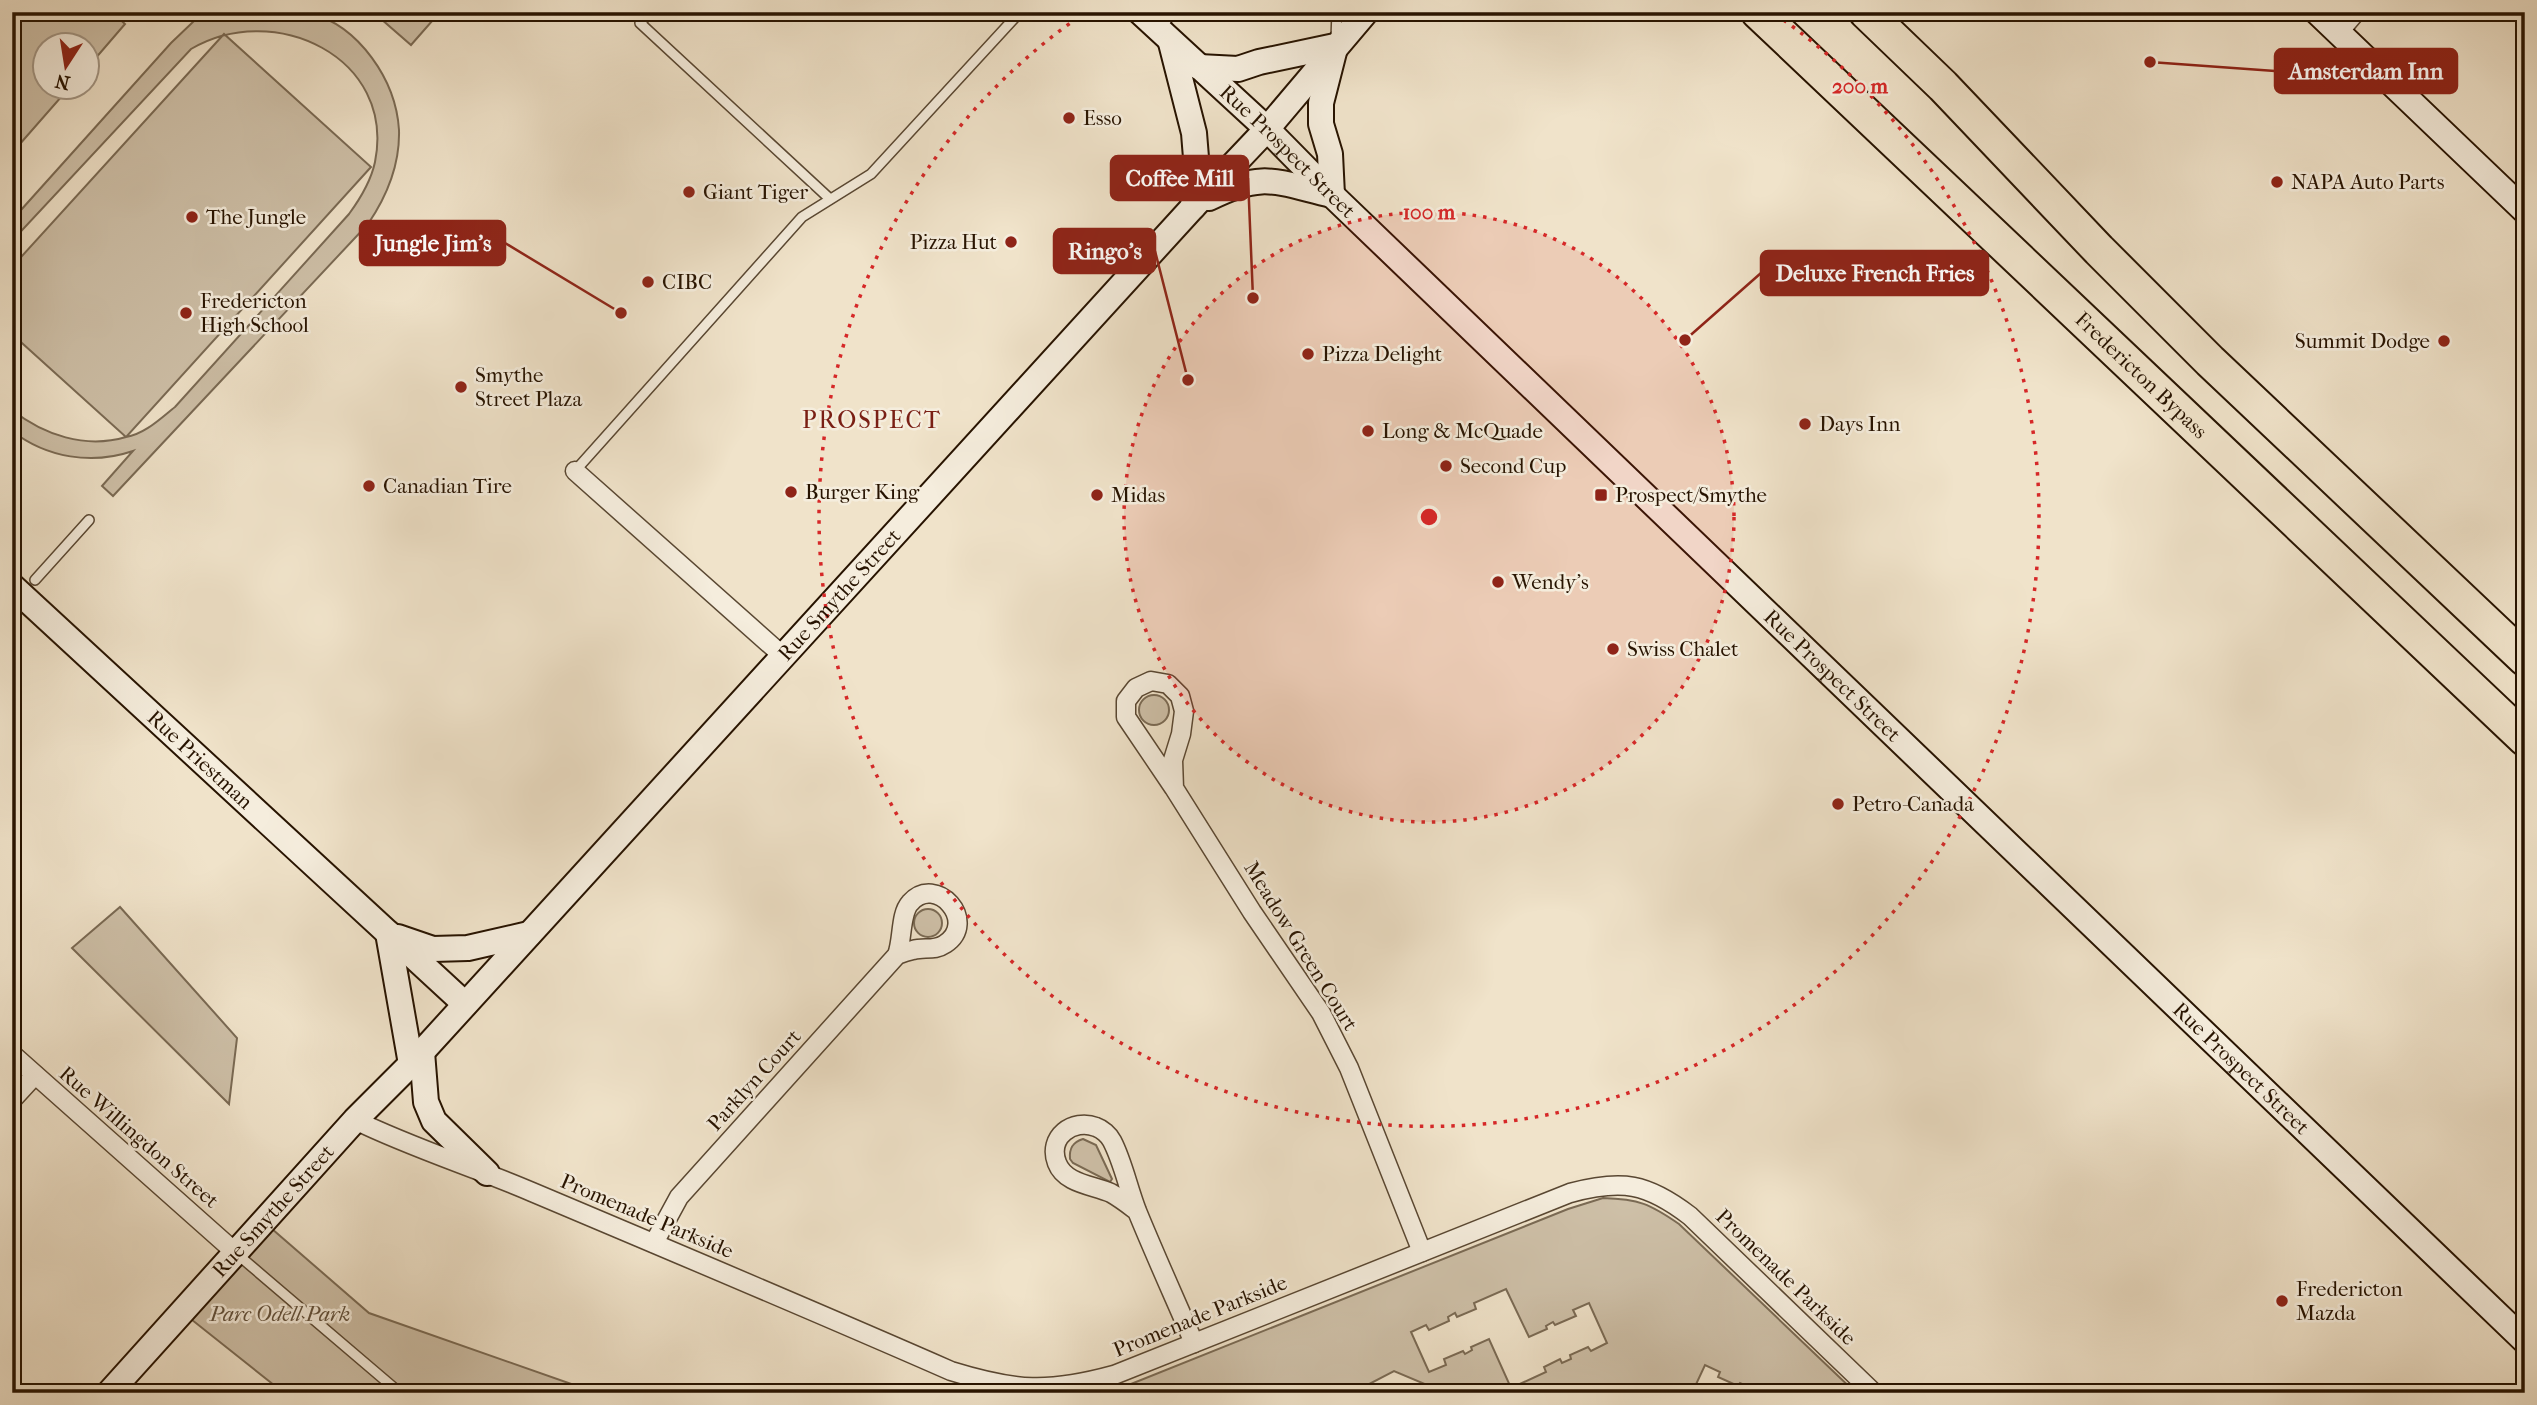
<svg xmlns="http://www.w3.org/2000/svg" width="2537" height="1405" viewBox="0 0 2537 1405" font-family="'IM FELL French Canon',serif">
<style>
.green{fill:#cec0a8;stroke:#7a6a54;stroke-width:2;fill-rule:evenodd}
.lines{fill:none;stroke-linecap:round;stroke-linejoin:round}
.lane-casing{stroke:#594732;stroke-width:12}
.street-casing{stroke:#594732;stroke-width:21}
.secondary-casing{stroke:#271300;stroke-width:28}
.highway-casing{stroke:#271300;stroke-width:37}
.lane{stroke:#f5eddd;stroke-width:9}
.street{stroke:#f5eddd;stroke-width:18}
.secondary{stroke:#f5eddd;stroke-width:24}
.highway{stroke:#f0e3ca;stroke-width:33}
.ring{fill:none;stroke:#d62828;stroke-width:3.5;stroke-dasharray:3.5 7}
.poi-dot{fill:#8f2418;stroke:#f5eddd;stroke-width:2.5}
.labels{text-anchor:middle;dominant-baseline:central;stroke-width:5;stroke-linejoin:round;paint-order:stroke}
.poi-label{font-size:21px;fill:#271300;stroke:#f5eddd;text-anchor:start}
.street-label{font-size:21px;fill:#271300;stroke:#f5eddd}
.park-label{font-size:21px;font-style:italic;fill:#61503b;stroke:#f5eddd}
.quarter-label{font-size:24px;letter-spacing:2px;fill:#7a1f14;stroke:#f5eddd}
.centre{fill:#d62828;stroke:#f5eddd;stroke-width:3.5}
.ring-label{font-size:21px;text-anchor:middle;font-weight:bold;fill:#d62828;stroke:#f5eddd;stroke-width:5;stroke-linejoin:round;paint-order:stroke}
.leader{fill:none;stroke:#8f2418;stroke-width:2.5}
.callout-dot{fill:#8f2418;stroke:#f5eddd;stroke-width:2.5}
.callout{fill:#8f2418;stroke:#8f2418;stroke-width:2.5}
.callout-label{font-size:23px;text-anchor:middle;font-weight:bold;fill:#fff}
</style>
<rect width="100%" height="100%" fill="#f0e3ca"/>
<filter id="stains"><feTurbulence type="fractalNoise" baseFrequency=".00286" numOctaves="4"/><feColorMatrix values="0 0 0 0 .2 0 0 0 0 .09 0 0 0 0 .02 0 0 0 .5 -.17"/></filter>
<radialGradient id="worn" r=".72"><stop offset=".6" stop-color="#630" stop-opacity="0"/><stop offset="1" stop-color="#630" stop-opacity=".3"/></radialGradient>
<g class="green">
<polygon points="12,12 112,12 125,24 88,67 88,46 46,46 46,88 69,88 12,153"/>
<path d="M 209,12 C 232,12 255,12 278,12 C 288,12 301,10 310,13 C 359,26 396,80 399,130 C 400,164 387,196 368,224 L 113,496 L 102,486 L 133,451 C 92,465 47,458 12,431 L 12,410 C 44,435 85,449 126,437 L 12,334 L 12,267 L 224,34 L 371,167 L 126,437 C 145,434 161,418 175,407 L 349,214 C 360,199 371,181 375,162 C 396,57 274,0 191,49 L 12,241 L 12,220 L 171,43 L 195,20 Z"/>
<polygon points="373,12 440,12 411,45"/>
<circle cx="1154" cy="710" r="15"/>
<polygon points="120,907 237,1038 229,1104 72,948"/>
<circle cx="928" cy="923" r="14"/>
<path d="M 1083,1139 L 1096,1145 L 1112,1179 L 1110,1182 L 1073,1163 L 1070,1159 C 1069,1148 1073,1142 1083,1139 Z"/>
<path d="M 1603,1198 C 1639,1199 1650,1204 1679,1224 L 1856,1393 L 1752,1393 L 1746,1390 L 1747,1386 L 1740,1383 L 1738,1386 L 1718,1377 L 1720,1372 L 1705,1365 L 1692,1393 L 1446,1393 L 1394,1371 L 1352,1393 L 1102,1393 L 1121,1388 L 1568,1209 ZM 1506,1289 L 1529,1337 L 1547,1329 L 1546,1326 L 1553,1322 L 1555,1325 L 1576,1316 L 1573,1310 L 1589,1303 L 1607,1343 L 1591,1351 L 1588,1347 L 1570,1355 L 1571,1359 L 1562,1363 L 1560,1359 L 1544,1367 L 1546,1372 L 1511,1388 L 1489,1339 L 1471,1347 L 1472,1350 L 1465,1354 L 1463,1351 L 1444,1359 L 1446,1365 L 1429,1372 L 1411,1332 L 1426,1325 L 1429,1330 L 1449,1321 L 1448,1317 L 1455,1313 L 1457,1317 L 1476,1309 L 1474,1303 Z"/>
<polygon points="264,1222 369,1313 597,1393 284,1393 182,1312"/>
</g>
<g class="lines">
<defs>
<g id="lane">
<polyline points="650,12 640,23 830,199"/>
<polyline points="1159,28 1174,12"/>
<polyline points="1336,38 1337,12"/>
<polyline points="575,471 802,217 871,174 1020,12"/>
<polyline points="35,580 89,520"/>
<polyline points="237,1254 400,1393"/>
<polyline points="1110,1393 1114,1375"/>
</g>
<g id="street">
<polyline points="2339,32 2356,12"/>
<polyline points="575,471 783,656"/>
<polyline points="1174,788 1173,760 1181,734 1184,711 1180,696 1168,684 1151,681 1136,688 1126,701 1126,717 1174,788 1252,912 1321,1013 1349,1068 1422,1252"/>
<polyline points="12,1054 236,1253"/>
<polyline points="12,1100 35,1075"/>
<path d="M 355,1120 C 412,1148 474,1167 532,1192 C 672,1251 812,1310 951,1371 C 1016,1391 1048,1393 1114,1375 L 1570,1193 C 1622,1179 1647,1183 1690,1216 L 1874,1393"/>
<path d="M 1137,1211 C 1129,1205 1120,1198 1111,1193 C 1093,1185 1065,1184 1057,1163 C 1047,1137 1073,1118 1096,1127 C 1102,1129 1109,1135 1112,1141 C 1123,1162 1128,1188 1137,1211 C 1155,1255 1175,1299 1194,1343"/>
<path d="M 654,1243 L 679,1197 L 897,955 C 903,939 900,914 910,903 C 936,873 979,922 945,944 C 935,951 924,947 913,950 C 908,951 902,953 897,955"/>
</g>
<g id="secondary">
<path id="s1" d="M 1140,12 L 1267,129 L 1332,195 L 2525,1341"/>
<polyline points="2317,12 2525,211"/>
<polyline points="1171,43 1194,133 1197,170 1193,207"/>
<polyline points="1199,67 1238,69 1259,62 1335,46"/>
<polyline points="1332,195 1330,154 1321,124 1321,103 1334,52"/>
<path d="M 1209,198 C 1263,171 1276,182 1332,195"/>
<path id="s2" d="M 12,586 L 465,1004"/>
<polyline points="388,933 411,1064"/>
<polyline points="398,937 433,949 468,948 529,934"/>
<polyline points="422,1052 426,1102 434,1121 487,1173"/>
<path id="s3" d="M 109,1393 L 355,1120 L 411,1064 L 1193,207 L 1267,129 L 1366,12"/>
</g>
<g id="highway">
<path id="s4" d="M 1758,12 L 2525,739"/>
<polyline points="1866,12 1943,86 2099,250 2210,361 2525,659"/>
</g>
</defs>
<use href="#lane" class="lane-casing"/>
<use href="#street" class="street-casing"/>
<use href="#secondary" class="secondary-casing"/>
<use href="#highway" class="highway-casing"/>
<use href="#lane" class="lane"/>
<use href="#street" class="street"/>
<use href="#secondary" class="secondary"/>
<use href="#highway" class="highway"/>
</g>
<circle cx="1429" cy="517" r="305" fill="#d62828" fill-opacity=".12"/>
<g class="ring">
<circle cx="1429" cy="517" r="305"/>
<path d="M1775 14A610 610 0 1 1 1083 14"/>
</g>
<g class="poi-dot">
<circle cx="1069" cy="118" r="7"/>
<circle cx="2277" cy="182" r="7"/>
<circle cx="689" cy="192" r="7"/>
<circle cx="192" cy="217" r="7"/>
<circle cx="1011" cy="242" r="7"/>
<circle cx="648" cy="282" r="7"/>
<circle cx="186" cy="313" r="7"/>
<circle cx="2444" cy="341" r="7"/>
<circle cx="1308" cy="354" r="7"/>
<circle cx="461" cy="387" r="7"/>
<circle cx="1805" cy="424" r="7"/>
<circle cx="1368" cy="431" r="7"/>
<circle cx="1446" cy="466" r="7"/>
<circle cx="369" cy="486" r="7"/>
<circle cx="791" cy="492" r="7"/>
<circle cx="1097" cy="495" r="7"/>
<rect x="1594" y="488" width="14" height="14" rx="3.5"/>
<circle cx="1498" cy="582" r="7"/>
<circle cx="1613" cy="649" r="7"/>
<circle cx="1838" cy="804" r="7"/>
<circle cx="2282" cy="1301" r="7"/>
</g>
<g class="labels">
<g class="poi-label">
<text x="1083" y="118">Esso</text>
<text x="2291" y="182">NAPA Auto Parts</text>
<text x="703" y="192">Giant Tiger</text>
<text x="206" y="217">The Jungle</text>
<text x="997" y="242" text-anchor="end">Pizza Hut</text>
<text x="662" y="282">CIBC</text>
<text x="200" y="301">Fredericton<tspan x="200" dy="24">High School</tspan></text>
<text x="2430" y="341" text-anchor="end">Summit Dodge</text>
<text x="1322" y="354">Pizza Delight</text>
<text x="475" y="375">Smythe<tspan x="475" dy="24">Street Plaza</tspan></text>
<text x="1819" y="424">Days Inn</text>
<text x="1382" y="431">Long &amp; McQuade</text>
<text x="1460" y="466">Second Cup</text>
<text x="383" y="486">Canadian Tire</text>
<text x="805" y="492">Burger King</text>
<text x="1111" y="495">Midas</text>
<text x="1615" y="495">Prospect/Smythe</text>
<text x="1512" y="582">Wendy's</text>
<text x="1627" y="649">Swiss Chalet</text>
<text x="1852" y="804">Petro-Canada</text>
<text x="2296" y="1289">Fredericton<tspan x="2296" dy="24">Mazda</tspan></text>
</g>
<g class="street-label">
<text stroke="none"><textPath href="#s1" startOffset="203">Rue Prospect Street</textPath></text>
<text stroke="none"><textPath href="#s4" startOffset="528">Fredericton Bypass</textPath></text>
<text stroke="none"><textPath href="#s3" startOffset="1082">Rue Smythe Street</textPath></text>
<text stroke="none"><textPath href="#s1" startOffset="959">Rue Prospect Street</textPath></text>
<text stroke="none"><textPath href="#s2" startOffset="256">Rue Priestman</textPath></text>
<text transform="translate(1301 946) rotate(58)">Meadow Green Court</text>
<text stroke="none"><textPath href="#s1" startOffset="1526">Rue Prospect Street</textPath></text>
<text transform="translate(754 1080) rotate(-48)">Parklyn Court</text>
<text transform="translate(139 1137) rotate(41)">Rue Willingdon Street</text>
<text stroke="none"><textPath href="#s3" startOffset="245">Rue Smythe Street</textPath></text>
<text transform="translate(647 1216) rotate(23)">Promenade Parkside</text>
<text transform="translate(1786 1277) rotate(44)">Promenade Parkside</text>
<text transform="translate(1200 1316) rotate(-22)">Promenade Parkside</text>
</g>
<g class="park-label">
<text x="280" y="1314">Parc Odell Park</text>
</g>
<g class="quarter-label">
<text x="872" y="420">PROSPECT</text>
</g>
</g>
<circle cx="1429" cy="517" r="10" class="centre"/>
<g class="ring-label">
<text x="1860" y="93">200 m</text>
<text x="1429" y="219">100 m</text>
</g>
<path class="leader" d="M2150 62L2275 71M1253 298L1248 178M621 313L505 243M1188 380L1155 251M1685 340L1761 273"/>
<g class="callout-dot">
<circle cx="2150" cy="62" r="7"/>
<circle cx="1253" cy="298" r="7"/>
<circle cx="621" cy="313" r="7"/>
<circle cx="1188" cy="380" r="7"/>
<circle cx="1685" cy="340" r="7"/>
</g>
<g class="callout">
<rect x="2275" y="49" width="182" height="44" rx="7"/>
<rect x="1111" y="156" width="137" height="44" rx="7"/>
<rect x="360" y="221" width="145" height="44" rx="7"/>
<rect x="1054" y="229" width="101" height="44" rx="7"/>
<rect x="1761" y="251" width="227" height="44" rx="7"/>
</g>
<g class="callout-label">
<text x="2366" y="79">Amsterdam Inn</text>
<text x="1180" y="186">Coffee Mill</text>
<text x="433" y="251">Jungle Jim's</text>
<text x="1105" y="259">Ringo's</text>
<text x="1875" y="281">Deluxe French Fries</text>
</g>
<rect width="2537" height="1405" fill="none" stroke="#f0e3ca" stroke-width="42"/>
<rect x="14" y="14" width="2509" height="1377" fill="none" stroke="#271300" stroke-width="3.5"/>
<rect x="21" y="21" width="2495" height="1363" fill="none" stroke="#271300" stroke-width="2"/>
<g transform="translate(66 66) rotate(192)"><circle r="33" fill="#f5eddd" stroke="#a39685" stroke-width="2"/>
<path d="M0-5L12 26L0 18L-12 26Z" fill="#8f2418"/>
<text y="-10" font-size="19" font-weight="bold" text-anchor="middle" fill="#271300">N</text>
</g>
<rect width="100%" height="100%" filter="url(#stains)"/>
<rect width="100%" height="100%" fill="url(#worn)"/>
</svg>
